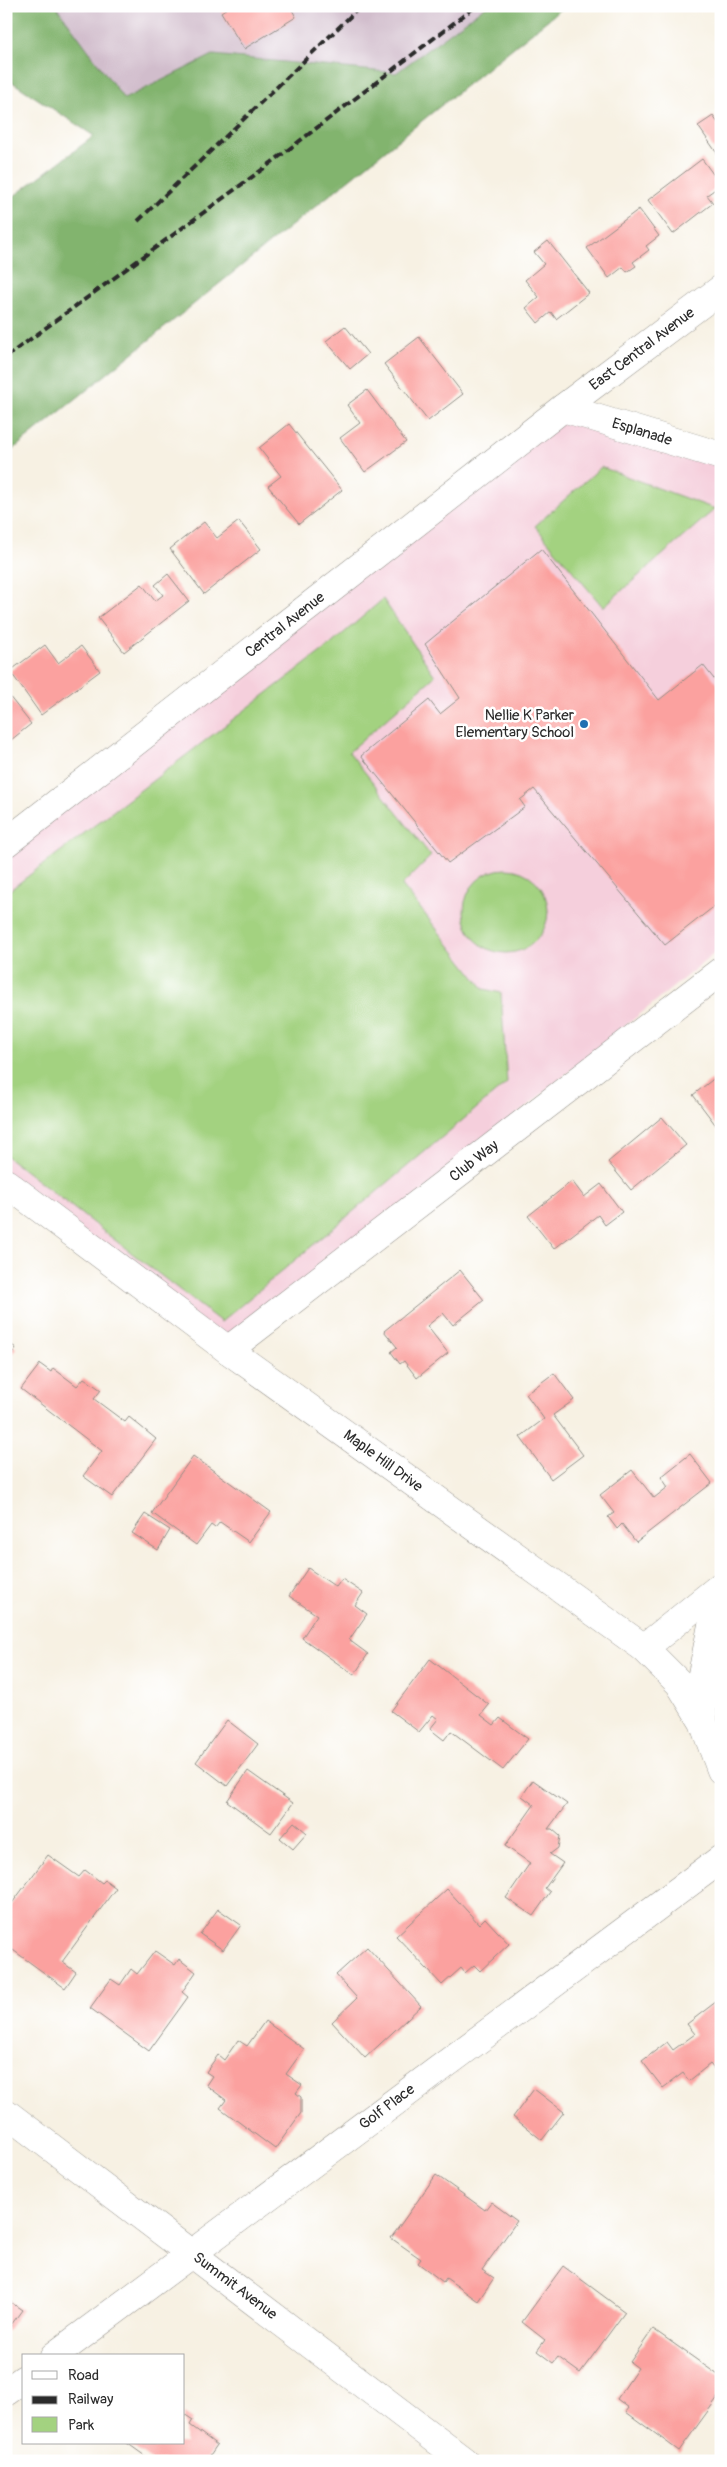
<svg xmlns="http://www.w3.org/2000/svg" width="727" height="2467" viewBox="0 0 727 2467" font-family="Pangolin,sans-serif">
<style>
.built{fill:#f5cfdc}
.industrial{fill:#d1bdcc}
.green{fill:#a3d280;stroke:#677e56}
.forest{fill:#82b46e;stroke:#56704c}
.building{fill:#fba19f}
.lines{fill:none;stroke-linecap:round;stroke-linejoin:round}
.minor-casing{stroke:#918e87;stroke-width:29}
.tertiary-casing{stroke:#918e87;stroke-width:29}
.minor{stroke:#fff;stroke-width:28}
.tertiary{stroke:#fff;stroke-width:28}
.rail{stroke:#2b2b2b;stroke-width:4;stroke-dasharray:8 4;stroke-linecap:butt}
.poi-dot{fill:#1f6fb2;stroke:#fff;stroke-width:2}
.labels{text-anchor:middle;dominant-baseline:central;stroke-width:5;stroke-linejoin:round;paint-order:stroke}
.street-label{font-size:15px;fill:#2b2b2b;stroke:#fff}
.poi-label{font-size:15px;fill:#2b2b2b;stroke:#fff;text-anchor:end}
</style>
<rect width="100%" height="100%" fill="#fff"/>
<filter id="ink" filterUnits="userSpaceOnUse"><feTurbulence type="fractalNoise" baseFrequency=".02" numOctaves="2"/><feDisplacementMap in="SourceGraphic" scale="10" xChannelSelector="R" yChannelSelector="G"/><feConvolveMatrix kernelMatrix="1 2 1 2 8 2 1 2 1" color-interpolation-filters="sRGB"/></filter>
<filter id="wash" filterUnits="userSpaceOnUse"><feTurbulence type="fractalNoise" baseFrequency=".0096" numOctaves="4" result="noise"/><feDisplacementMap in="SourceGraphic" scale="20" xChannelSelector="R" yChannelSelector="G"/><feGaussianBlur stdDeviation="1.12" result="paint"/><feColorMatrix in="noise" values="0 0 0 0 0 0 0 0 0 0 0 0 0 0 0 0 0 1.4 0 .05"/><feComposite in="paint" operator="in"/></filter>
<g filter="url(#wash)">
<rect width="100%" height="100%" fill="#f7f1e3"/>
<polygon class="built" points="563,408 721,456 721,948 228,1350 6,1183 6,843"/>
<polygon class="industrial" points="56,6 486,6 396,73 213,55 123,99"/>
<g class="green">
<polygon points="601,467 715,509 603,607 535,526"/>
<polygon points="383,599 435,676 349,752 431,856 402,885 484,989 501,993 507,1083 221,1322 6,1156 6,893 330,645"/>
<circle cx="506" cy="911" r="42"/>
</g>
<polygon class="forest" points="6,6 56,6 124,99 213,55 396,73 486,6 565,6 6,455 6,202 94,136 6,78"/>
<g id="blocks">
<g class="building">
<polygon points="230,6 290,6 296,17 244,49 221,12"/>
<polygon points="713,116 721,127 721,159 698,126"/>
<polygon points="702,159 721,185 707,195 713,203 673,234 648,200"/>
<polygon points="639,209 659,236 646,246 649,250 633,262 636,266 627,272 623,267 609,278 587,248"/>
<polygon points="548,241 589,293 556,319 551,312 538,323 526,308 539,297 525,280 544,264 534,252"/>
<polygon points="345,326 368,354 350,369 326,341"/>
<polygon points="419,337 463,394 428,421 384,364"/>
<polygon points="367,390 406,442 365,472 340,438 360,423 347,405"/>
<polygon points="289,424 342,490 299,524 268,486 281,476 259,448"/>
<polygon points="239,521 261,549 204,594 170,549 204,522 217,538"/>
<polygon points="541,549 659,700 703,665 721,688 721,901 665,945 534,789 520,800 525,807 448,863 361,756 429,700 440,714 460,698 425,644"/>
<polygon points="168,574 189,601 124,652 98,618 142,584 155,601 163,595 155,585"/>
<polygon points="45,645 58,663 81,646 100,671 41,715 10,671"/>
<polygon points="9,696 31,724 6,744 6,698"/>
<polygon points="721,1073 721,1132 693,1095"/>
<polygon points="662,1117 686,1145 631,1190 608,1162"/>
<polygon points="572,1181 584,1197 601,1184 622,1212 605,1225 598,1215 554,1249 528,1216"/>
<polygon points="460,1270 484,1300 453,1325 443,1313 427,1326 448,1353 417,1378 404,1361 400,1364 391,1352 397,1347 384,1331"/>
<polygon points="6,1341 16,1348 6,1362"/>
<polygon points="40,1364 51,1372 53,1368 77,1386 84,1378 101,1390 94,1399 125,1422 129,1417 156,1439 112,1497 83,1476 102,1451 21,1389"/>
<polygon points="554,1373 574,1400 553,1415 583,1455 551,1479 520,1437 544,1419 526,1394"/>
<polygon points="690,1454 712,1483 636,1542 622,1524 617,1529 608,1517 614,1513 600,1495 632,1470 654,1498 668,1487 661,1477"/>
<polygon points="193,1456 271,1512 249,1542 220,1522 215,1528 211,1525 196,1545 152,1513"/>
<polygon points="145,1514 170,1530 158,1550 132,1533"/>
<polygon points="308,1568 336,1587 342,1579 363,1593 355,1605 367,1614 349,1640 368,1654 354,1675 302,1638 317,1615 289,1596"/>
<polygon points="430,1659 489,1705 481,1715 494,1725 500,1718 528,1739 503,1770 451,1731 444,1740 430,1729 438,1719 433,1715 419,1732 391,1711"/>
<polygon points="227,1720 258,1744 227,1786 196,1762"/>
<polygon points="248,1771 293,1803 271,1833 227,1801"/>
<polygon points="533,1780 567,1804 548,1829 552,1829 560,1836 558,1848 550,1854 563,1863 545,1888 550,1892 533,1916 506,1898 530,1863 505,1846 534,1805 522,1796"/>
<polygon points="294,1822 307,1833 293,1849 280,1838"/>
<polygon points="48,1855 79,1877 85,1870 102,1883 105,1880 116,1888 62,1962 76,1972 65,1988 6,1945 6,1904 10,1906"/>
<polygon points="447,1889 479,1924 485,1918 509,1944 480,1971 474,1965 465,1973 461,1968 442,1985 396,1936"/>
<polygon points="218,1909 241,1925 223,1950 200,1934"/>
<polygon points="367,1947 421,2006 365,2058 332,2022 357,1998 336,1975"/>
<polygon points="155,1951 175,1965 179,1959 196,1972 182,1992 188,1997 149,2051 90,2008 111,1979 120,1985 131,1969 137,1974"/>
<polygon points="721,1998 721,2065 715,2070 710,2064 689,2081 683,2073 663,2088 642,2061 667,2042 673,2050 695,2034 687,2024"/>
<polygon points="265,2021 304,2049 286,2074 302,2085 296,2093 301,2097 301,2113 275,2149 220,2108 226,2100 206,2085 212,2076 206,2072 218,2055 224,2060 238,2040 247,2046"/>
<polygon points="534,2089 564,2112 542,2140 513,2117"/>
<polygon points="436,2175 485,2210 491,2202 517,2221 482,2270 494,2278 478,2301 446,2278 443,2282 418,2263 421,2259 391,2238"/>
<polygon points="563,2266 625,2312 580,2373 558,2357 553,2363 537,2351 545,2340 522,2322"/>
<polygon points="6,2299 22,2310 6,2332"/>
<polygon points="653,2329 721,2377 721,2393 679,2451 626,2412 629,2408 617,2399 638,2368 630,2362"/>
<polygon points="184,2414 193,2420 190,2425 217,2445 206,2461 152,2461 127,2443 184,2443"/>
</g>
</g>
</g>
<g filter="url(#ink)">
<use href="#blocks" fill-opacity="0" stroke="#918e87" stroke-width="1"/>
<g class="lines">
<defs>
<g id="minor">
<polyline points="563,408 721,456"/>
<polyline points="6,1183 228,1350 644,1648 679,1683 703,1722 721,1770"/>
<polyline points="228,1350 721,971"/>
<polyline points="644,1648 721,1586"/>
<polyline points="703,1718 701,1679 712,1625 721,1607"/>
<polyline points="54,2356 721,1859"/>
<polyline points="6,2392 24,2379"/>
</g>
<g id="tertiary">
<polyline points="6,843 563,408 721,289"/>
<polyline points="6,2113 464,2461"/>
</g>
</defs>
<use href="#minor" class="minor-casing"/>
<use href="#tertiary" class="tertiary-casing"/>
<use href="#minor" class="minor"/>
<use href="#tertiary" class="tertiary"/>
<g class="rail">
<polyline points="138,221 361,6"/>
<polyline points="6,357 267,166 476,6"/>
</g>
</g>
</g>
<circle class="poi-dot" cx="584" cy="724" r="5"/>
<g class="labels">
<g class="street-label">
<text transform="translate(642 349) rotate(-37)">East Central Avenue</text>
<text transform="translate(642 432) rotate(17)">Esplanade</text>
<text transform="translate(285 625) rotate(-38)">Central Avenue</text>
<text transform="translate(474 1161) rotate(-38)">Club Way</text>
<text transform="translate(383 1461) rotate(36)">Maple Hill Drive</text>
<text transform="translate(387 2107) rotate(-37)">Golf Place</text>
<text transform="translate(235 2286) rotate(37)">Summit Avenue</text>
</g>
<g class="poi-label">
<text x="574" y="715">Nellie K Parker<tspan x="574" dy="17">Elementary School</tspan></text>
</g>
</g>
<rect width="727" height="2467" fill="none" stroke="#fff" stroke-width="25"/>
<rect x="22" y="2354" width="162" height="90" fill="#ffffff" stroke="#aaaaaa"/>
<rect x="32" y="2371" width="25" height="8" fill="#ffffff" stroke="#aaaaaa"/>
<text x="68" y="2380" font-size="15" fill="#2b2b2b">Road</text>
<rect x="32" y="2396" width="25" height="8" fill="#2b2b2b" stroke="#aaaaaa"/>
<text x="68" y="2404" font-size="15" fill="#2b2b2b">Railway</text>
<rect x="32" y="2417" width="25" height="15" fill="#a3d280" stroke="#aaaaaa"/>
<text x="68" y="2430" font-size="15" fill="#2b2b2b">Park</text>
</svg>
